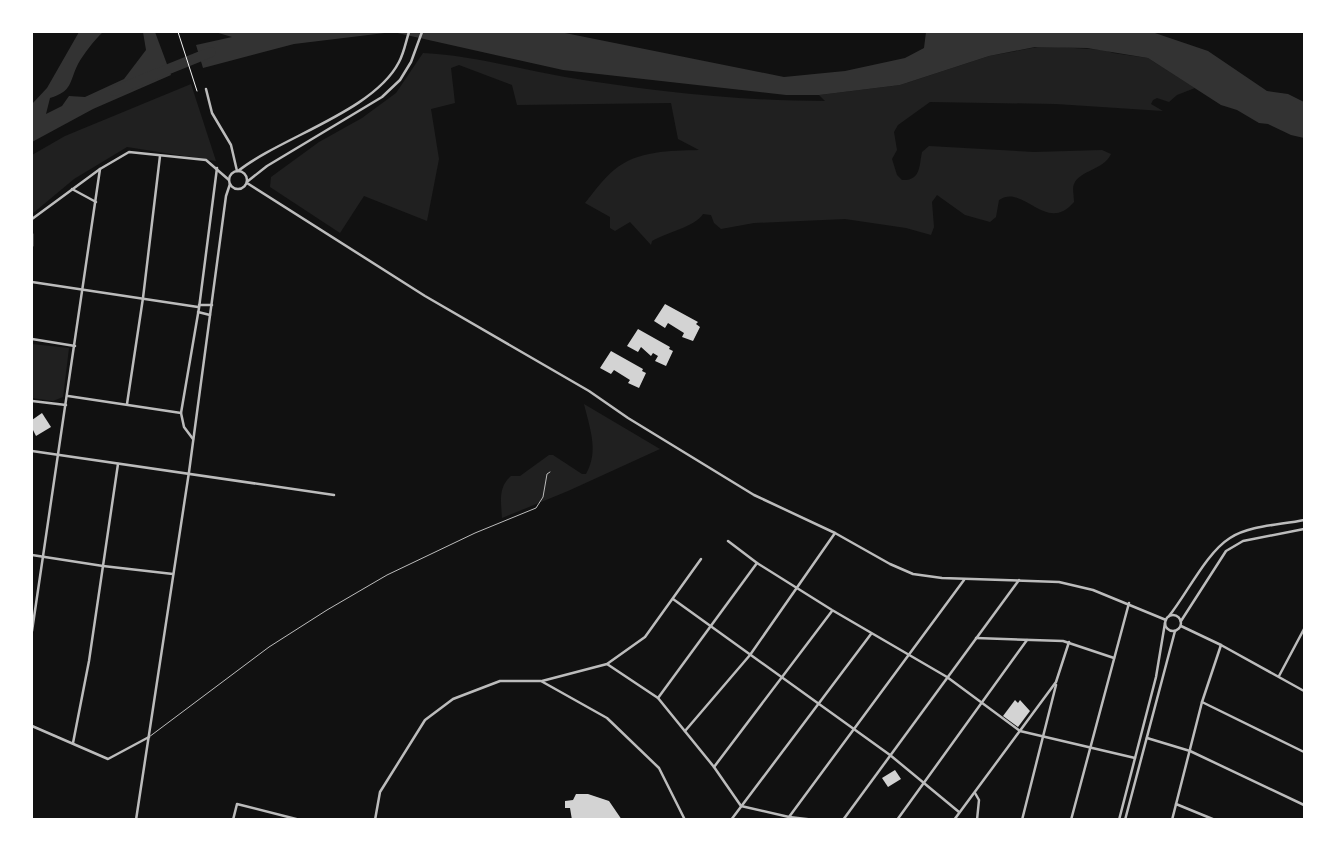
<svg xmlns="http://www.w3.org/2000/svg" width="1336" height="851" viewBox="0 0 1336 851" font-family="'DM Sans',sans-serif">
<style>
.green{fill:#202020}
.water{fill:#333}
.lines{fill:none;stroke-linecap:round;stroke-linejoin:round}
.river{stroke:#333;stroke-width:10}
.building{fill:#d3d3d3}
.path{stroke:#f5f5f5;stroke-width:1}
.service{stroke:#bcbcbc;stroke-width:1}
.minor{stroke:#bcbcbc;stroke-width:2.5}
.tertiary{stroke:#bcbcbc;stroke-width:2.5}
</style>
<rect width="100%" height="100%" fill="#111"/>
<g class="green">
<path d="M 1043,46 L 1105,50 L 1113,53 L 1148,58 L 1195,88 L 1177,95 L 1169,102 L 1157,98 L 1153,100 L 1151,104 L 1163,111 L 1056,104 L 930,102 L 898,125 L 894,132 L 897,150 L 892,159 L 897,175 L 902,180 C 921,181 919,166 922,152 L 929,146 L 1034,152 L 1102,150 L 1111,154 C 1104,170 1080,170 1074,184 C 1072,188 1074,196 1074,202 C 1046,235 1024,183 999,200 L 996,217 L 990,222 L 965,215 L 937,195 L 932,202 L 934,227 L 931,235 L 906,228 L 845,219 L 754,223 L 721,229 L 714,223 L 711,215 L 703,214 C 696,226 666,233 652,241 L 651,245 L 630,222 L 615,231 L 610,228 L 610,217 L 585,203 C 594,192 603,179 614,170 C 638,150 670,151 699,150 L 678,139 L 671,103 L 517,105 L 512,85 L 459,65 L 451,68 L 455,103 L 431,109 L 439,159 L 427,221 L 364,196 L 340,233 L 270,187 L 271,177 L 319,142 L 362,118 L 396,93 L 423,53 C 470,55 518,69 565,77 C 650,91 738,101 825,101 L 819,95 L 900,85 L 989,56 Z"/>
<polygon points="191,84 216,161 127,147 74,179 32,214 32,155 65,136"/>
<polygon points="32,344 69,348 63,397 53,401 32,398"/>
<path d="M 584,404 L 660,449 L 568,491 L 502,518 C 501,501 498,487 511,476 L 520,476 L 549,455 L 553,455 L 582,474 L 586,474 C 599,451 590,429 584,404 Z"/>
</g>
<g class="water">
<path d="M 79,32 L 103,32 C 95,39 83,55 78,64 C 69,82 73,91 50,98 L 46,114 L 62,106 L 69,96 L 85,97 L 124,79 L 146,50 L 143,32 L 155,32 L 171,75 L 93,109 L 32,142 L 32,104 L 47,88 Z"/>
<polygon points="215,32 560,32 784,77 845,71 905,58 924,48 926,32 1152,32 1208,51 1267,91 1288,94 1304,102 1304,138 1291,135 1268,124 1259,123 1237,110 1221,105 1148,58 1087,48 1035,47 989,56 900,85 819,95 786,95 563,70 393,32 294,44 203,68 196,45 232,37"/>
</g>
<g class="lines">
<polyline class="river" points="114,91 211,52"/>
</g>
<g class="building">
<polygon points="665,304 698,322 696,324 700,327 693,341 682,337 684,333 668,323 665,328 654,321"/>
<polygon points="638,329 670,347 669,349 673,351 666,366 655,361 658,356 653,353 651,356 641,347 638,352 627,346"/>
<polygon points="611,351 643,369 642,371 646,373 639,388 628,383 630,380 614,370 611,374 600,368"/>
<polygon points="42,413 51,427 36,436 32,428 32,420"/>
<polygon points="1015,700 1018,703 1020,700 1030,711 1018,727 1003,716"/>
<polygon points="895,770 901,779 888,787 882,778"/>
<polygon points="576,794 588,794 609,801 622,820 572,820 570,808 565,808 565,801 573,800"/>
</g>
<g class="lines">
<polyline class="path" points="178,32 197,91"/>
<polyline class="service" points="149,737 269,647 327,610 387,575 475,533 536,508 543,497 547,474 550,472"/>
<g class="minor">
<polyline points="206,89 212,113 231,145 237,171"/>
<polyline points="247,183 425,296 589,391 628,418 754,495 835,533 890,564 913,574 942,578 1059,582 1093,590 1166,620"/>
<polyline points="72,189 96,202"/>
<polyline points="32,219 100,169 129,152 206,160 229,180"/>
<polyline points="32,234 32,246"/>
<polyline points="32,282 198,307"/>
<polyline points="199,305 212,305"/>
<polyline points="198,312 210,315"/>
<polyline points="32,339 75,346"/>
<polyline points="68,396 181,413 184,427 193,439"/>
<polyline points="32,401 66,405"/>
<polyline points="127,404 143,298 160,156"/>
<polyline points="181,413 199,308 217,168"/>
<polyline points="32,451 334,495"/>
<polyline points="728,541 757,563 832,610 947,677 1020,731 1135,758"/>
<polyline points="32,555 103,566 173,574"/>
<polyline points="673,599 890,755 959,812"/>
<polyline points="32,631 100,169"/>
<polyline points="976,638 1063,641 1114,658"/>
<polyline points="607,664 658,698 714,767 741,806 789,817 815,820"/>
<polyline points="1279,676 1304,629"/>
<polyline points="542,681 607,664 645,637 701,559"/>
<polyline points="658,698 757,563"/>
<polyline points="1202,702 1304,752"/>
<polyline points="32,726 108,759 149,737"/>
<polyline points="685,731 750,655 835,533"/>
<polyline points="1147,738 1190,751 1304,805"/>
<polyline points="73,743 89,661 118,464"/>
<polyline points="714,767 832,611"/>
<polyline points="975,793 979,800 977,820"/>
<polyline points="1176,804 1215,820"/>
<polyline points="789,817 964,580"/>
<polyline points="233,820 237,804 300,820"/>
<polyline points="375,820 380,792 425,720 453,699 500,681 541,681 607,718 659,768 685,820"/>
<polyline points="731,820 871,634"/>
<polyline points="843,820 1019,580"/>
<polyline points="897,820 1027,640"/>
<polyline points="954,820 1056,682 1069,642"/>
<polyline points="1022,820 1056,685"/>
<polyline points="1071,820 1129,603"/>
<polyline points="1172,820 1202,702 1221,645"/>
</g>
<g class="tertiary">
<circle cx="238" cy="180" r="9"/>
<path d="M 238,171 C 281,137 374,111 399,62 C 404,53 406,41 409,32"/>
<polyline points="248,181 267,166 382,97 400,80 411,62 422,32"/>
<circle cx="1173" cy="623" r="8"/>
<path d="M 1169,616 C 1187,594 1206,553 1230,538 C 1250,525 1281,525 1304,520"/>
<polyline points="1181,621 1226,551 1243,541 1304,529"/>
<polyline points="1181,626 1221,645 1304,691"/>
<polyline points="136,820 189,472 226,196 230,184"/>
<polyline points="1119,820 1156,677 1165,623"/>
<polyline points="1125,820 1175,631"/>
</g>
</g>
<rect width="1336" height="851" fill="none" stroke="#ffffff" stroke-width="66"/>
</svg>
